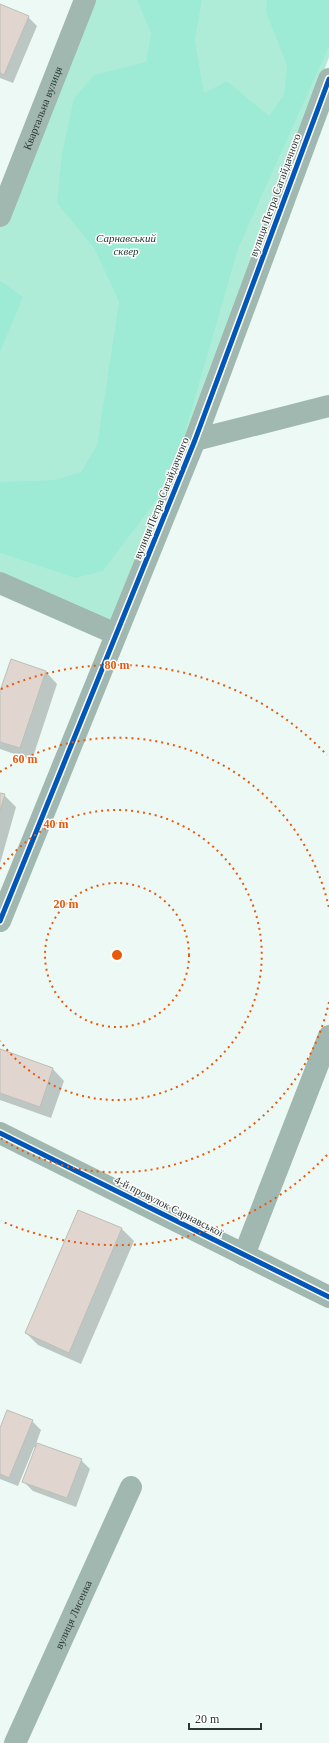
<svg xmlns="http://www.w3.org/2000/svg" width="329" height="1743" viewBox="0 0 329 1743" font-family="'Times New Roman',serif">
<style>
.green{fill:#afecd8}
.forest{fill:#9eebd5}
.shadow{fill:#0003}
.building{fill:#e0d6cf;stroke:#bdbeba}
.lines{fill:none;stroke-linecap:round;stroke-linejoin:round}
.street{stroke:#a1b8b0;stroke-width:22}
.cycleway-casing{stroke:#fff;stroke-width:8}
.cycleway{stroke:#0057b8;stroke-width:5}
.ring{fill:none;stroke:#e8590c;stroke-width:2;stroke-dasharray:2 4}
.labels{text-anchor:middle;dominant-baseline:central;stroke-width:3;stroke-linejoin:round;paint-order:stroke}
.street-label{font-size:11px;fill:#2b3833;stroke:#fff}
.park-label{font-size:11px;font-style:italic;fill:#192f28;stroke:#fff}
.centre{fill:#e8590c;stroke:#fff;stroke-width:2}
.ring-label{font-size:12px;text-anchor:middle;font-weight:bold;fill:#e8590c;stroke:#fff;stroke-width:3;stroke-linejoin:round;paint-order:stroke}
</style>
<rect width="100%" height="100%" fill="#ecf9f4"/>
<polygon class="green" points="89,0 329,0 329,57 252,264 114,628 0,579 0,224"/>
<g class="forest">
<polygon points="137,0 202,0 195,40 204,93 227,81 269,116 284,95 287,66 266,12 267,0 329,0 329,46 238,249 171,481 103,571 75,578 0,553 0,482 55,480 81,472 97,445 119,302 94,248 57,203 62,153 74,98 94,75 146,62 151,33"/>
<polygon points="1,281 23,297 0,352 0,282"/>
</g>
<g class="shadow">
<polygon points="0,5 28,17 37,26 13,83 0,78"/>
<polygon points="46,672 57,684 32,760 0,749 0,694"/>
<polygon points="0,794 4,795 16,807 0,864"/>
<polygon points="0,1050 53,1069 64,1081 51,1118 0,1100"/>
<polygon points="79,1211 122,1229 134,1241 81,1364 38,1345 26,1333"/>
<polygon points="32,1421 41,1430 36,1444 81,1460 90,1469 76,1507 33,1491 24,1482 36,1448 34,1447 18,1486 0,1479 0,1430"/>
</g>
<g class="building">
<polygon points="0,4 29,16 4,75 0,73"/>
<polygon points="11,659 46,671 20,748 0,742 0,691"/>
<polygon points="0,793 5,794 0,811"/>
<polygon points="0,1049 53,1068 40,1107 0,1093"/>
<polygon points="78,1210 122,1228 69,1353 25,1333"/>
<polygon points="7,1410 33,1420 9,1478 0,1474 0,1428"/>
<polygon points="37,1443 82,1459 67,1498 22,1482"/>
</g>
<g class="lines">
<g class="street">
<path id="s1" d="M 0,216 L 85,0"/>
<polyline points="195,440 329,406"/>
<polyline points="0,583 116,634"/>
<polyline points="0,921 195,440 329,79"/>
<polyline points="0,1133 329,1297"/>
<polyline points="244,1255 329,1036"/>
<path id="s2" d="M 15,1743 L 131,1487"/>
</g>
<defs>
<g id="cycleway">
<polyline points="0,921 195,440 329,79"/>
<polyline points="0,1133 329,1297"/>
</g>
</defs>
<use href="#cycleway" class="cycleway-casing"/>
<use href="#cycleway" class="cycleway"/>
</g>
<g class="ring">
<circle cx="117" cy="955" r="72"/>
<path d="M0 869A145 145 0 1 1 0 1041"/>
<path d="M329 1002A217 217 0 0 1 0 1138M0 772A217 217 0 0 1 329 908"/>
<path d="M327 1155A290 290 0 0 1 1 1221M1 689A290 290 0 0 1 327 755"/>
</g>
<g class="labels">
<g class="street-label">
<text stroke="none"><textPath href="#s1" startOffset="116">Квартальна вулиця</textPath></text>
<text transform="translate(275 195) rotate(-70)">вулиця Петра Сагайдачного</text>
<text transform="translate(161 498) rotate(-68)">вулиця Петра Сагайдачного</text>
<text transform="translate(169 1206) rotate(27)">4-й провулок Сарнавської</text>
<text stroke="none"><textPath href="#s2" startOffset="141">вулиця Лисенка</textPath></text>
</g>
<g class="park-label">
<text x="126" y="238">Сарнавський<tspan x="126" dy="13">сквер</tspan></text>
</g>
</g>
<circle cx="117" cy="955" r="6" class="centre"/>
<g class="ring-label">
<text x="117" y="669">80 m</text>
<text x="25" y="763">60 m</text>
<text x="56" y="828">40 m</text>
<text x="66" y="908">20 m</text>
</g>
<path d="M189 1723v6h72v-6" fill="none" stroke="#2b3833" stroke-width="2"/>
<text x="195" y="1723" font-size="12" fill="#2b3833" stroke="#ffffff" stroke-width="3" paint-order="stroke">20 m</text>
</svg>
